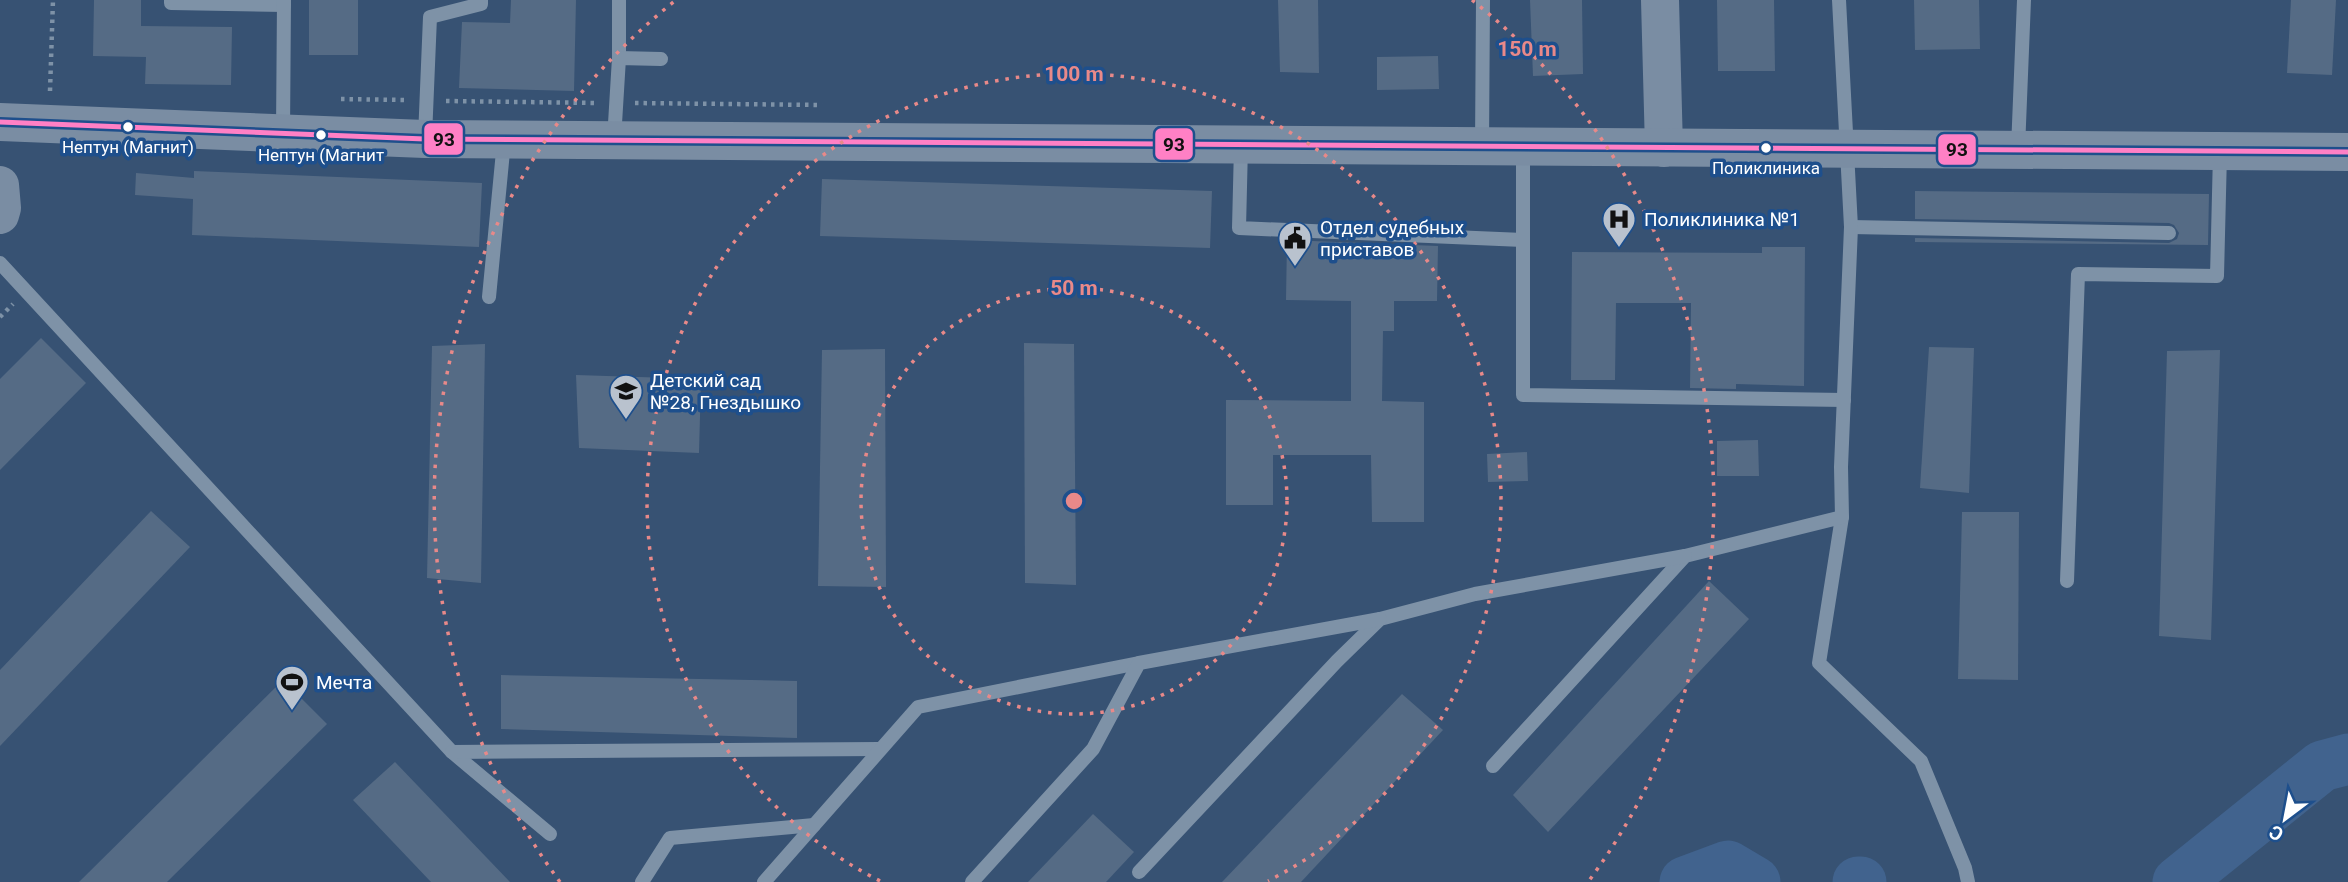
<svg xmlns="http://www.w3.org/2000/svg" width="2348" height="882" viewBox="0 0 2348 882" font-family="Roboto,sans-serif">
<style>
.green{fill:#3366a3}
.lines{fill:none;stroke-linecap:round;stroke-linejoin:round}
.river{stroke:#41638e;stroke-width:51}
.building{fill:#556b85}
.path{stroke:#7e92a7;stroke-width:4.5;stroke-dasharray:3.5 5;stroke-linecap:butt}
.lane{stroke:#7e92a7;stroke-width:14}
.secondary{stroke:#7a8da3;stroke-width:38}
.bus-1-casing{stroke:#1e4f8c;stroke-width:10}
.bus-1{stroke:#ff80c5;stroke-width:5}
.ring{fill:none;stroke:#e88989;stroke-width:3.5;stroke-dasharray:3.5 7}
.bus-dot{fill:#fff;stroke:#1e4f8c;stroke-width:2.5}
.labels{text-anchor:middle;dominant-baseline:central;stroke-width:7;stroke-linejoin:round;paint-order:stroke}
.bus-label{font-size:17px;fill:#fff;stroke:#1e4f8c}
.poi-label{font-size:19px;fill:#fff;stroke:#1e4f8c;text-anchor:start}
.centre{fill:#e88989;stroke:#1e4f8c;stroke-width:3.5}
.ring-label{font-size:21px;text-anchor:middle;font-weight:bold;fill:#e88989;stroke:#1e4f8c;stroke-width:7;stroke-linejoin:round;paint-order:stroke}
.line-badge{stroke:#1e4f8c;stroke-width:2.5}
.pale-badge-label{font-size:19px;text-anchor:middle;font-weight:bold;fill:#111}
</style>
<rect width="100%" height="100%" fill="#375273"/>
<polygon class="green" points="1728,866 1755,882 1685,882"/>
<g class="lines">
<g class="river">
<polyline points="1685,882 1728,866 1755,882"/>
<polyline points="1858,882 1861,882"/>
<polyline points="2178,882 2322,766 2348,759"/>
</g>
</g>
<g class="building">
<polygon points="94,0 141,0 141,26 232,27 231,85 145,84 146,57 93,56"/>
<rect x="309" y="0" width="49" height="55"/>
<polygon points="511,0 576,0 574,91 459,88 462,22 510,23"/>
<polygon points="1278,0 1318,0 1319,73 1280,72"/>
<polygon points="1530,0 1582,0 1583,74 1533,76"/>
<polygon points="1717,0 1774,0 1775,71 1718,71"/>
<polygon points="1914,0 1979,0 1980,49 1915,50"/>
<polygon points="2291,0 2336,0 2332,75 2287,73"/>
<polygon points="1438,56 1439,89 1377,90 1377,57"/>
<polygon points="194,171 482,183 479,247 192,235 193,199 135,195 136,173 194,178"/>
<polygon points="822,179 1212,191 1210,248 820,236"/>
<polygon points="1915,191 2209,194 2208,245 1915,242 1915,238 2169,243 2177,239 2179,233 2174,225 2169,223 1915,219"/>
<polygon points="1287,240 1438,246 1437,301 1394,301 1394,331 1383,331 1382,401 1424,402 1424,522 1372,522 1371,455 1273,455 1273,505 1226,505 1226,400 1351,401 1351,301 1286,300"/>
<polygon points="1762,247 1805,247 1804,386 1736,384 1736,389 1690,388 1691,303 1616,303 1615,380 1571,380 1572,252 1762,253"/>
<polygon points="41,338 86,383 0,470 0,379"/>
<polygon points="1024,343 1074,344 1076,585 1025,583"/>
<polygon points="485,344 481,583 427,578 432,346"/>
<polygon points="1929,347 1974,348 1969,493 1920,488"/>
<polygon points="885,349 886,587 818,586 822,350"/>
<polygon points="2220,350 2211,640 2159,636 2167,351"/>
<polygon points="576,375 701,379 699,453 579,448"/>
<polygon points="1758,440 1759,476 1717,476 1717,441"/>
<polygon points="1527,452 1528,481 1488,482 1487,454"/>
<polygon points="151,511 190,547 0,746 0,670"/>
<polygon points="1962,512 2019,512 2018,680 1958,679"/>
<polygon points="1709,581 1749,619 1548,832 1513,795"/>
<polygon points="501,675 797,681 797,738 501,729"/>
<polygon points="283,680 327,724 167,882 79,882"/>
<polygon points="1402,694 1443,730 1301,882 1222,882"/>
<polygon points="395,762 510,882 431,882 353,800"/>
<polygon points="1093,814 1134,852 1106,882 1028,882"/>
</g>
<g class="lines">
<g class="path">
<polyline points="50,91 53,0"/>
<polyline points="341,99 406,100"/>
<polyline points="446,101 598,103"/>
<polyline points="635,103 822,105"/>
<polyline points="0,317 13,304"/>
</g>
<g class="lane">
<polyline points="171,0 171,3 284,5"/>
<polyline points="619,58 619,0"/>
<polyline points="283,132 284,0"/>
<polyline points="425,137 430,17 481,4 481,0"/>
<polyline points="614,140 619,58 661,59"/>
<polyline points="1241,146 1239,228 1523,240"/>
<polyline points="1482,146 1483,0"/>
<polyline points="1523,147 1523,395 1844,400"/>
<polyline points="2018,149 2024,0"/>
<polyline points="1851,227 2169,233"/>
<polyline points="0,263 452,752 550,834"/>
<polyline points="489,297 504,141"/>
<polyline points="1842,517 1819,663 1921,761 1965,868 1968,882"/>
<polyline points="2067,581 2078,274 2217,276 2220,153"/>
<polyline points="452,752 880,749"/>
<polyline points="1493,766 1685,556 1842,517 1841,467 1851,227 1839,0"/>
<polyline points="1139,872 1337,661 1380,619 1475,594 1685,556"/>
<polyline points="642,882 670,838 814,825"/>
<polyline points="764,882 918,707 1139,663"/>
<polyline points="972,882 1093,749 1139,663 1380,619"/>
</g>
<g class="secondary">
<polyline points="1660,0 1664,148"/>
<polyline points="0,122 425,139 2348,152"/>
<polyline points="0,185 2,208 0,215"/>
</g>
<defs>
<polyline id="bus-1" points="0,122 425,139 2348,152"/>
</defs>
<use href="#bus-1" class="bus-1-casing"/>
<use href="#bus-1" class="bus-1"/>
</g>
<g class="ring">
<circle cx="1074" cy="501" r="213"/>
<path d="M880 881A427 427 0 1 1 1268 881"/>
<path d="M560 882A640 640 0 0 1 676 0M1472 0A640 640 0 0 1 1588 882"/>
</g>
<defs>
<symbol id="hospital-pin" viewBox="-11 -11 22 30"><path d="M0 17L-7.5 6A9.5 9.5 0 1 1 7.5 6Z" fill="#b9c2ce" stroke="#1e4f8c"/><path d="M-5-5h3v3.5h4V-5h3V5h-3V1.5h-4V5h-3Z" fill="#111"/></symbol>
<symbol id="civic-pin" viewBox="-11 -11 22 30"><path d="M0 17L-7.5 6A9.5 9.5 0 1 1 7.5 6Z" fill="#b9c2ce" stroke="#1e4f8c"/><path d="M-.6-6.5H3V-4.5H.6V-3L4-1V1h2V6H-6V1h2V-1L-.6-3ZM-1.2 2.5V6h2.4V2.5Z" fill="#111"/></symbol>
<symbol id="school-pin" viewBox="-11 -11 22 30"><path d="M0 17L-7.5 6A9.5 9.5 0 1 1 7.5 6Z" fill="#b9c2ce" stroke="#1e4f8c"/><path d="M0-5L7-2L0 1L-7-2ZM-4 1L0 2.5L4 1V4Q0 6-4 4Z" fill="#111"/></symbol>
<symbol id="stadium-pin" viewBox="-11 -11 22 30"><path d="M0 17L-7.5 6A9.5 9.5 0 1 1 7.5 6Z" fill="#b9c2ce" stroke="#1e4f8c"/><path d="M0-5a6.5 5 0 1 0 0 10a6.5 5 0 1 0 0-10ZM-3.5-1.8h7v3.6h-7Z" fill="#111"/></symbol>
</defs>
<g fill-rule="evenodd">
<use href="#hospital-pin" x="1600" y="200" width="38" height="52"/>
<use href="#civic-pin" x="1276" y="219" width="38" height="52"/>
<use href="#school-pin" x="607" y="372" width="38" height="52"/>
<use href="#stadium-pin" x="273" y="663" width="38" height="52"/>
</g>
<g class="bus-dot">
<circle cx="128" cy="127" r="6"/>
<circle cx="321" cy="135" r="6"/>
<circle cx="1766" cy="148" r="6"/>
</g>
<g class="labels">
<g class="bus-label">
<text x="128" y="147">Нептун (Магнит)</text>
<text x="321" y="155">Нептун (Магнит</text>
<text x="1766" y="168">Поликлиника</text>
</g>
<g class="poi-label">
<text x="1644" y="219">Поликлиника №1</text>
<text x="1320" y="227">Отдел судебных<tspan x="1320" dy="22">приставов</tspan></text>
<text x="650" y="380">Детский сад<tspan x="650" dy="22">№28, Гнездышко</tspan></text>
<text x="316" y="682">Мечта</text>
</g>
</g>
<circle cx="1074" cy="501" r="10" class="centre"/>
<g class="ring-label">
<text x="1527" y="56">150 m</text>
<text x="1074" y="81">100 m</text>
<text x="1074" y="295">50 m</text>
</g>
<g class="line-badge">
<rect x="423" y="122" width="41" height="34" rx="7" fill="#ff80c5"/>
<rect x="1154" y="127" width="40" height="34" rx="7" fill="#ff80c5"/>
<rect x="1937" y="133" width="40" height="33" rx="7" fill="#ff80c5"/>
</g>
<g class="pale-badge-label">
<text x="444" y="146">93</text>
<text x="1174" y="151">93</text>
<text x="1957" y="156">93</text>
</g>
<g transform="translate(2285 819) rotate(212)" stroke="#1e4f8c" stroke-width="5" paint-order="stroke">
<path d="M0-5L12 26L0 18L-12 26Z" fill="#ffffff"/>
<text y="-10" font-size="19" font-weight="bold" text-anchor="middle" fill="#ffffff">С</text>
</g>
</svg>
